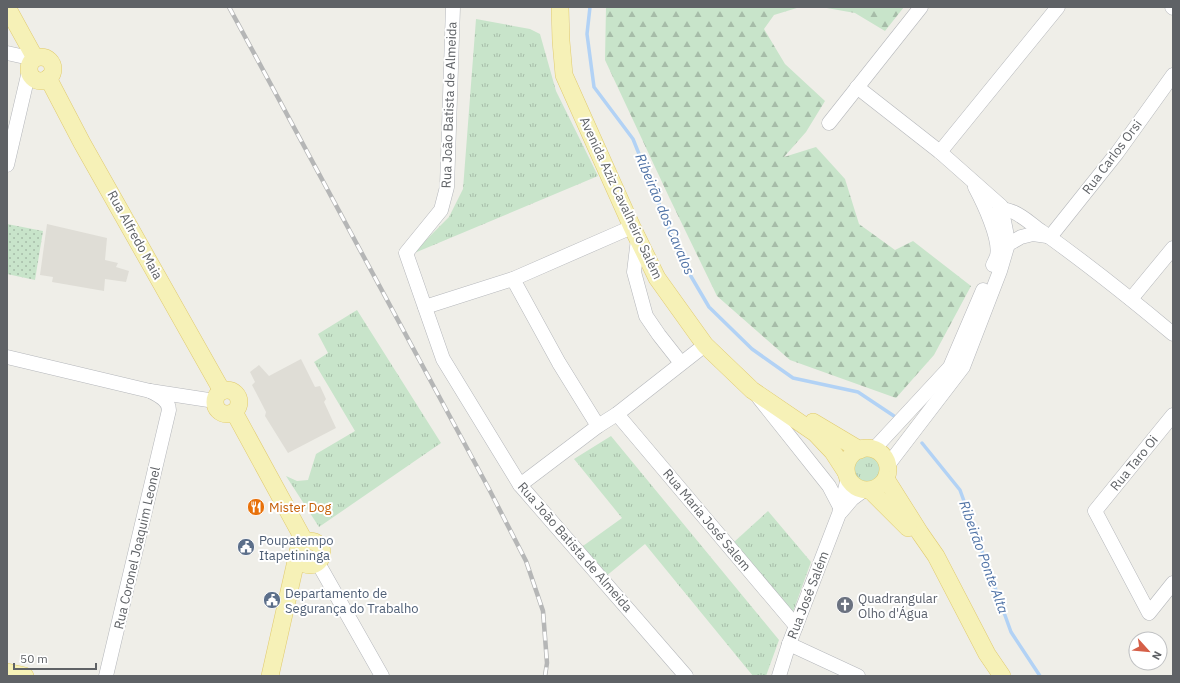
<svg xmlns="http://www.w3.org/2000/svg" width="1180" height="683" viewBox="0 0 1180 683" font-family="'IBM Plex Sans',sans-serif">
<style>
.education{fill:#dfddd6}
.grass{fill:url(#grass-tufts)}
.forest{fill:url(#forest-firs)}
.park{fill:url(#park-dots)}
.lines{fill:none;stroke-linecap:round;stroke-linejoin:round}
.stream{stroke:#b2d2f5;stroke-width:3.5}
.minor-casing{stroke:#b5b7bb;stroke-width:15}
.major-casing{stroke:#e1cb6f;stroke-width:18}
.minor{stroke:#fff;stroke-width:14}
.major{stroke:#f6f1b7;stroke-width:17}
.rail-casing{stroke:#b5b6b6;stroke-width:4.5}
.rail{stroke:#fff;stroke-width:3;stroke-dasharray:9;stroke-linecap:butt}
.labels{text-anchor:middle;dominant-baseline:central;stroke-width:4;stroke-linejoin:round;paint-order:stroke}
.street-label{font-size:13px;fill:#5f6266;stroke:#fff}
.food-label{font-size:13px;fill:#c56008;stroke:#fff;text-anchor:start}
.service-label{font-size:13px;fill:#4e5e75;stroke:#fff;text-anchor:start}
.worship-label{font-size:13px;fill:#5b616d;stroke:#fff;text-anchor:start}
.water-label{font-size:14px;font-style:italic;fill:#5073a6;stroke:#fff}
</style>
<defs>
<pattern id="grass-tufts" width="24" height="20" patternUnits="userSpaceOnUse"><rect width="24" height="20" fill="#c8e4ca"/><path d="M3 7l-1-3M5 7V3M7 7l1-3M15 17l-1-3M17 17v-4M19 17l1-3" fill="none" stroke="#a6bca8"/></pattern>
<pattern id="forest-firs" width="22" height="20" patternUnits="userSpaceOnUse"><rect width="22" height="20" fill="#c8e4ca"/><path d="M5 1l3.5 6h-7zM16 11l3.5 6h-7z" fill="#a6bca8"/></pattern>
<pattern id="park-dots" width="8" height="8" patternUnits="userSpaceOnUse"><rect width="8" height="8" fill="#c8e4ca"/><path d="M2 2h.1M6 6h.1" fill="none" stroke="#a6bca8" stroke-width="1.8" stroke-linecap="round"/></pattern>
</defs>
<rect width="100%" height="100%" fill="#efeee8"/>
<g class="education">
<polygon points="47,224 107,238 105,260 118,263 116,267 129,271 126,282 105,279 104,291 52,282 53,277 40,275"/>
<polygon points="301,359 315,387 320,386 326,399 324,402 336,428 288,453 265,416 266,412 252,385 255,382 250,372 259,365 269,376"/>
</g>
<g class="grass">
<polygon points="476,19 530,29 540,34 556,91 598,176 412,254 449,217 463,189"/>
<polygon points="357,310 441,443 319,527 286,476 297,481 308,480 316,454 355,431 314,362 328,353 318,334"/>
<polygon points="611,436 779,640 766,676 753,676 645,544 605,577 583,546 622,518 574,459"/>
<circle cx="867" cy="469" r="17"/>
<polygon points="768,511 811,562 793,612 734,542"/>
</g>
<g class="forest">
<polygon points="606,7 800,7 774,15 764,29 785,64 825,101 806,132 784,157 816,147 845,179 859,224 895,250 913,241 971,286 934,355 896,398 790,360 717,296 669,197 605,60"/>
<polygon points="821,7 904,7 885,31 855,13"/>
</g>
<polygon class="park" points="7,224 43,231 35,280 7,274"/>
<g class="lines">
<g class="stream">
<polyline points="590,7 587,34 594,87 633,139 682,261 709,307 752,349 793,378 858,392 894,416"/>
<polyline points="922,443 960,490 1011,632 1040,676"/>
</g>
<defs>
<g id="minor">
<polyline points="453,7 447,187 441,210 406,253 443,359 520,485 686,676"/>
<polyline points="1172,7 1173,8"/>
<polyline points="7,53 34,59"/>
<polyline points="857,87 940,152 1001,206 1006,231 1008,244 1000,271 963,367 888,465"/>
<polyline points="829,123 921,7"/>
<polyline points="940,152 1058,7"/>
<polyline points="7,165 29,71"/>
<path d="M 975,187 C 983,202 1001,239 997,256 C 996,259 994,263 993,265"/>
<path d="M 996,214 C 1000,210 1005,209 1010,211 C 1020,213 1032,225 1041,231 C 1086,263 1130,298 1173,334"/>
<polyline points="1050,237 1117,153 1173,75"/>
<polyline points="638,239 634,272 646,316 659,335 681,363"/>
<polyline points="1001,245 1005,246 1021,237 1033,234 1047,236"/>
<polyline points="513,279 559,363 598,426"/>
<polyline points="1131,299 1173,248"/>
<polyline points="425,307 513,279 632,227"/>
<polyline points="7,357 150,391 215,401"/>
<polyline points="759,398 829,486 840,507"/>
<polyline points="617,414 796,626"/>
<polyline points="1173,415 1095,511 1149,613 1173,583"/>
<polyline points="874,449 950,367 983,290"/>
<polyline points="520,485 598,426 617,414 705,345"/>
<polyline points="841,512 852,499 864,490"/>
<polyline points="318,563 382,676"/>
<polyline points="789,644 858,676"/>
<path d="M 106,676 L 169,410 C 169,400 158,395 150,391"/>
<polyline points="779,676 789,644 839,514 848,478"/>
</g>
<g id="major">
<polyline points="7,7 35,58"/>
<polyline points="560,7 561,41 564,75 632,227 657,278 705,345 752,390 815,433 833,452 846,472"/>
<circle cx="41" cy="69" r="12"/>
<polyline points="48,78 82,143 222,391"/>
<circle cx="227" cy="402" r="12"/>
<polyline points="234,412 305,542"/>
<polyline points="813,422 860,450"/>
<circle cx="867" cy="469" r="21"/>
<polyline points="886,479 920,533 936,556 987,654 1002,676"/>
<polyline points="870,490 908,528"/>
<circle cx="310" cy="553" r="12"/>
<polyline points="7,672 25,676"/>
<polyline points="270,676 298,552"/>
</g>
</defs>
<use href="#minor" class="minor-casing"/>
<use href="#major" class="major-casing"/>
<use href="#minor" class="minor"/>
<use href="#major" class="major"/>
<defs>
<polyline id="rail" points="229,7 489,489 526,561 543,611 547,663 545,676"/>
</defs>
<use href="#rail" class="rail-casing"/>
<use href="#rail" class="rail"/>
</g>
<defs>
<symbol id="restaurant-disc" viewBox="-11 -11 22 22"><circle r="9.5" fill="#e8710a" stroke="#fff"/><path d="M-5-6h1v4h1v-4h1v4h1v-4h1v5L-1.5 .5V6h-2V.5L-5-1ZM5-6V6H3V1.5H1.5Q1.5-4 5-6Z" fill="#fff"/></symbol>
<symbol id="civic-disc" viewBox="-11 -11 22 22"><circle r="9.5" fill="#5c6f8a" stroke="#fff"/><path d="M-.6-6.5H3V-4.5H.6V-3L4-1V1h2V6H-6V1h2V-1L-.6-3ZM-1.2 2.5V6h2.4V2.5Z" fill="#fff"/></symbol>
<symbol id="church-disc" viewBox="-11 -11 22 22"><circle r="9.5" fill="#6b7280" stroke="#fff"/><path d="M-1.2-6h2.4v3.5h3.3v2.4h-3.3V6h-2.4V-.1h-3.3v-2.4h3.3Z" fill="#fff"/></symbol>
</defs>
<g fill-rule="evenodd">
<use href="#restaurant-disc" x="246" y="497" width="20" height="20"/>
<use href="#civic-disc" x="236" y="537" width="20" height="20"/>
<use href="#civic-disc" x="262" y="590" width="20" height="20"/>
<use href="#church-disc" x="835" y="595" width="20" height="20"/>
</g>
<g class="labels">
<g class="street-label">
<text transform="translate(449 105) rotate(-88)">Rua João Batista de Almeida</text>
<text transform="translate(1112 157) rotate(-53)">Rua Carlos Orsi</text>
<text transform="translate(621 198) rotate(65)">Avenida Aziz Cavalheiro Salém</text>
<text transform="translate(135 235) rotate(61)">Rua Alfredo Maia</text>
<text transform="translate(1134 463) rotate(-51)">Rua Taro Oi</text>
<text transform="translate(707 520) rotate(50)">Rua Maria José Salem</text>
<text transform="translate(575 547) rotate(49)">Rua João Batista de Almeida</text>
<text transform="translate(137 548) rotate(-77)">Rua Coronel Joaquim Leonel</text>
<text transform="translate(808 595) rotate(-69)">Rua José Salém</text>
</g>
<g class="food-label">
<text x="269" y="507">Mister Dog</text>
</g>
<g class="service-label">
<text x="259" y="540">Poupatempo<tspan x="259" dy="15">Itapetininga</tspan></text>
<text x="285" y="593">Departamento de<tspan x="285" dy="15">Segurança do Trabalho</tspan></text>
</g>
<g class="worship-label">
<text x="858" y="598">Quadrangular<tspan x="858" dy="15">Olho d'Água</tspan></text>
</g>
<g class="water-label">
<text transform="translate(665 214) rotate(67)">Ribeirão dos Cavalos</text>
<text transform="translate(984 557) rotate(70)">Ribeirão Ponte Alta</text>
</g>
</g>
<rect width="1180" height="683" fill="none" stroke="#5f6266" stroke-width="16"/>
<g transform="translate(1148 651) rotate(117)"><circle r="19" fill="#ffffff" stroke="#bfc0c2"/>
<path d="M0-3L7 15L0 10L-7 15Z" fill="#d55f48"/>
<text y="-6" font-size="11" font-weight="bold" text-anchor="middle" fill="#5f6266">N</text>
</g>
<path d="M14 663v6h82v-6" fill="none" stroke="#5f6266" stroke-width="2"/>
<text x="20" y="663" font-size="12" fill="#5f6266" stroke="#ffffff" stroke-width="3" paint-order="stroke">50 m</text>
</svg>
